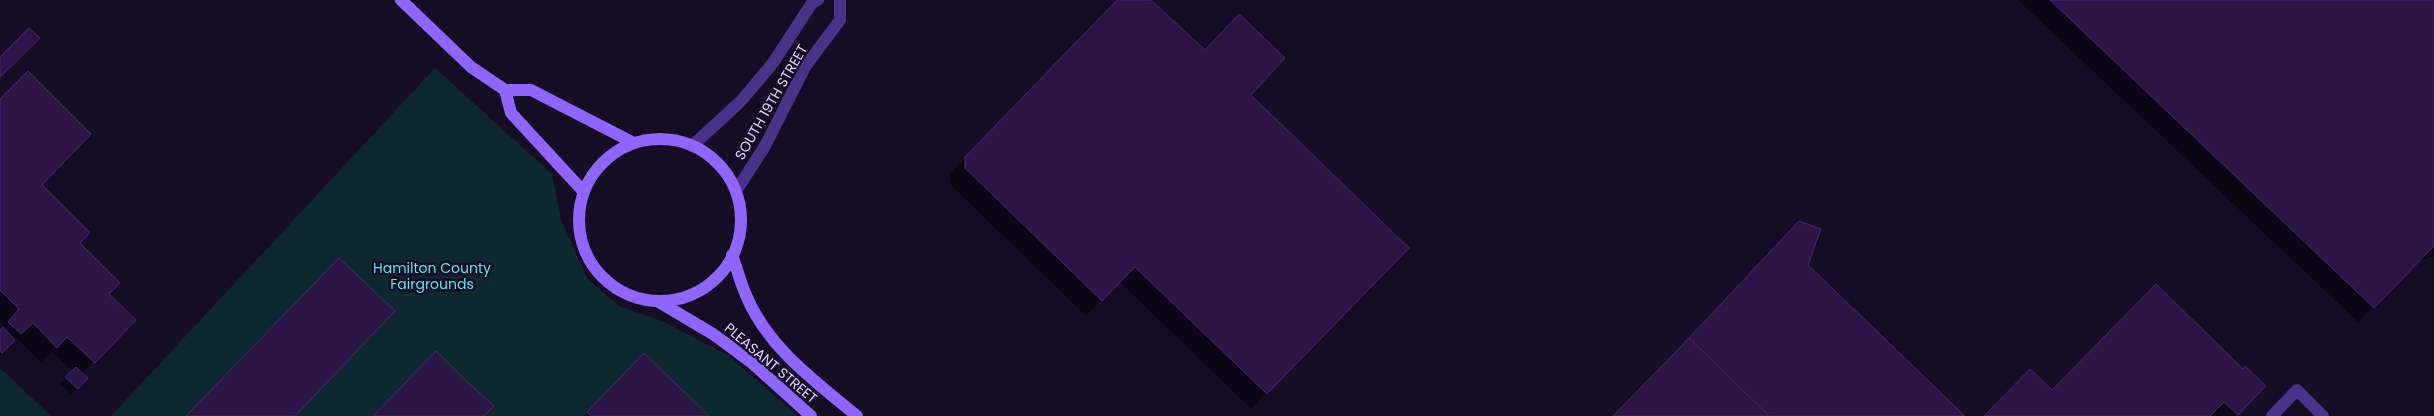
<svg xmlns="http://www.w3.org/2000/svg" width="2434" height="416" viewBox="0 0 2434 416" font-family="Poppins,sans-serif">
<style>
.green{fill:#0e282f}
.shadow{fill:#0007}
.building{fill:#2c1647;stroke:#482576}
.lines{fill:none;stroke-linecap:round;stroke-linejoin:round}
.street{stroke:#4a3189;stroke-width:12}
.secondary{stroke:#8e66ff;stroke-width:12}
.labels{text-anchor:middle;dominant-baseline:central;stroke-width:5;stroke-linejoin:round;paint-order:stroke}
.street-label{font-size:14px;fill:#e0cfff;stroke:#160c24}
.park-label{font-size:14px;fill:#4eecea;stroke:#160c24}
</style>
<rect width="100%" height="100%" fill="#160c24"/>
<g class="green">
<polygon points="435,68 552,174 561,220 587,278 619,306 662,321 728,355 798,416 111,416"/>
<polygon points="0,368 51,416 0,416"/>
</g>
<g class="shadow">
<polygon points="1118,0 1150,0 1249,95 1266,393 1251,409 1119,281 1086,316 950,184 950,174"/>
<polygon points="2018,0 2434,0 2434,256 2416,262 2358,322"/>
<polygon points="0,100 40,185 79,243 108,294 135,320 82,374 86,378 71,394 60,384 73,372 52,352 41,362 16,337 0,353 0,330 4,326 0,321"/>
<polygon points="628,370 707,416 584,416"/>
<polygon points="2243,371 2264,386 2235,416 1986,416 2052,392"/>
</g>
<g class="building">
<polygon points="1117,0 1151,0 1205,50 1239,14 1285,58 1251,95 1409,248 1267,394 1135,267 1102,301 965,168 965,157"/>
<polygon points="2050,0 2434,0 2434,246 2374,308"/>
<polygon points="29,28 40,38 0,77 0,57"/>
<polygon points="28,71 91,134 42,185 90,233 80,243 120,283 109,294 136,320 95,363 67,337 57,348 33,323 21,334 8,322 19,309 0,290 0,99"/>
<polygon points="1799,221 1821,229 1808,265 1965,416 1769,416 1689,338"/>
<polygon points="339,258 395,311 295,416 186,416"/>
<polygon points="2156,284 2243,369 2245,366 2266,386 2238,415 2224,402 2210,416 1984,416 2030,369 2052,390"/>
<polygon points="3,327 15,340 2,353 0,351 0,330"/>
<polygon points="1689,338 1769,416 1613,416"/>
<polygon points="436,351 465,380 494,406 484,416 373,416"/>
<polygon points="644,353 709,416 591,416 587,412"/>
<polygon points="76,367 88,378 78,389 65,377"/>
</g>
<g class="lines">
<g class="street">
<polyline points="692,146 741,101 773,63 812,3 818,0"/>
<polyline points="736,191 765,146 805,67 840,20 840,0"/>
<polyline points="2272,416 2297,390 2323,416"/>
</g>
<g class="secondary">
<polyline points="401,0 471,67 505,90 531,90 634,143"/>
<polyline points="505,90 511,113 583,191"/>
<circle cx="660" cy="220" r="81"/>
<path d="M 732,255 C 737,268 740,282 746,295 C 767,347 815,381 857,416"/>
<polyline points="659,302 713,334 752,363 811,416"/>
</g>
</g>
<g class="labels">
<g class="street-label">
<text transform="translate(771 102) rotate(-60)">SOUTH 19TH STREET</text>
<text transform="translate(771 363) rotate(40)">PLEASANT STREET</text>
</g>
<g class="park-label">
<text x="432" y="268">Hamilton County<tspan x="432" dy="16">Fairgrounds</tspan></text>
</g>
</g>
</svg>
